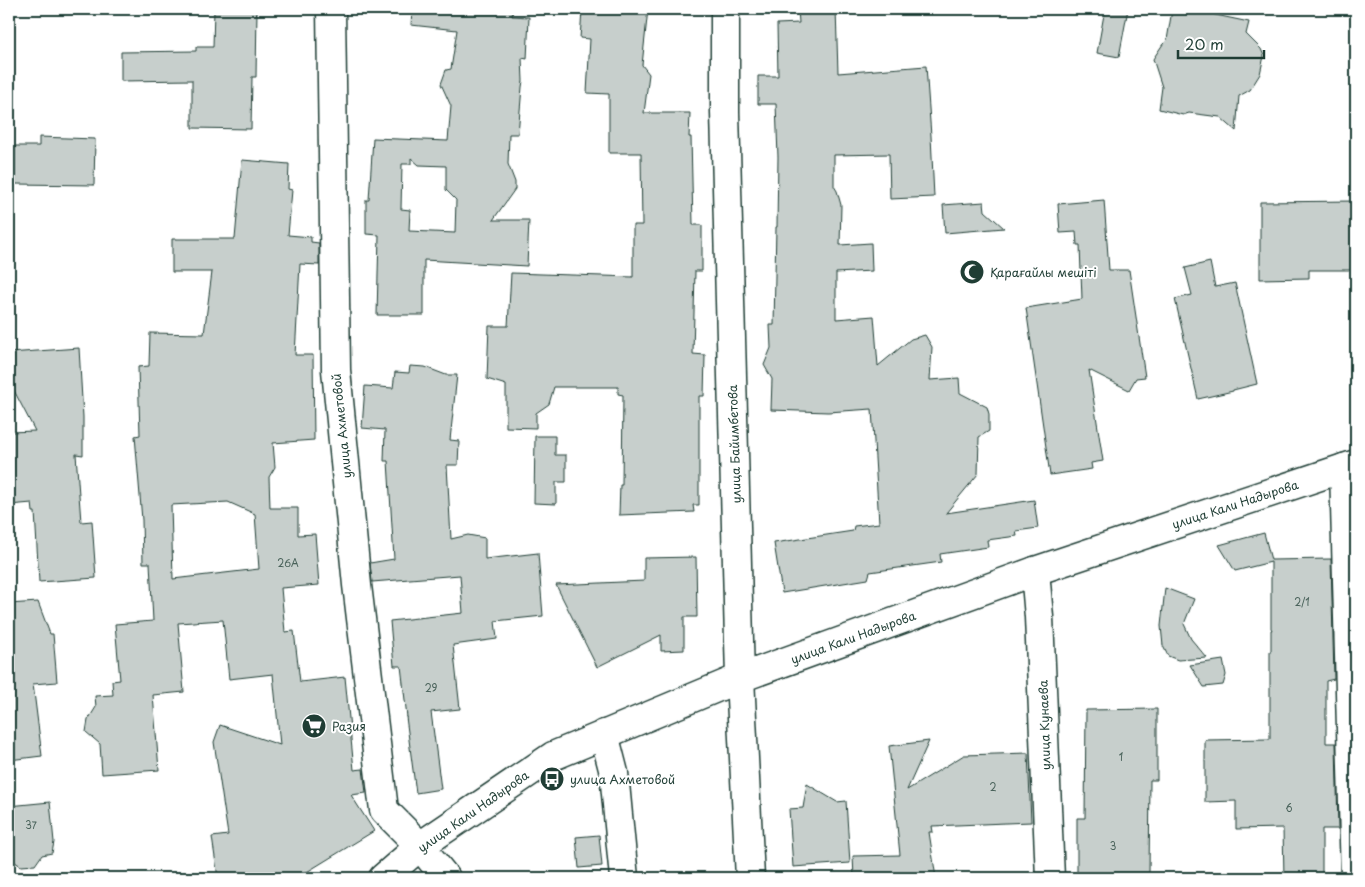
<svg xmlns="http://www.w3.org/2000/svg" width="1365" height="887" viewBox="0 0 1365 887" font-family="'Playpen Sans',sans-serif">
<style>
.building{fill:#c7cfcc;stroke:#1f3d34;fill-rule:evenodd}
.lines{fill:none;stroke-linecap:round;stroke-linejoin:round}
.minor-casing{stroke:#1f3d34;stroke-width:31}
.minor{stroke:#fff;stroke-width:28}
.labels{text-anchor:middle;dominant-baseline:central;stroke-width:4;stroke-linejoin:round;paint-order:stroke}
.number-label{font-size:10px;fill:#49625a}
.poi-label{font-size:12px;fill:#1f3d34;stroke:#fff;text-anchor:start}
.street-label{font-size:12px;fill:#1f3d34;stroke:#fff}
</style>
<rect width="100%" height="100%" fill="#fff"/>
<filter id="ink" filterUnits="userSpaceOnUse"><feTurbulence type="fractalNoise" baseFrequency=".02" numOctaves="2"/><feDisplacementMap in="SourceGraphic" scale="10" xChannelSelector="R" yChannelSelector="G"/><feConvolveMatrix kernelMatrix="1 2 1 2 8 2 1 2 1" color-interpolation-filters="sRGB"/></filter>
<g filter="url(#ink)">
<g class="building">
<polygon points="214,9 257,9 256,77 252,77 251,129 192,128 192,80 121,81 121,52 196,51 196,47 213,47"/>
<path d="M 412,9 L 513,9 L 512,16 L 529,17 L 527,59 L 522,58 L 523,81 L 522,87 L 518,134 L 509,134 L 508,164 L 515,182 L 515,189 L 493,220 L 529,220 L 527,266 L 424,260 L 424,315 L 377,315 L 379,235 L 366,234 L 366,200 L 369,200 L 373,138 L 448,141 L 451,106 L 441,84 L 446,70 L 451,69 L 457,30 L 411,25 ZM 411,158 L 419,165 L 446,166 L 446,190 L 456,200 L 455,233 L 409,231 L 410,210 L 401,209 L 402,164 L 411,164 Z"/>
<polygon points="593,9 648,9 642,65 649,74 644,113 690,113 689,137 691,137 693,225 702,225 702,271 695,271 693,354 705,355 704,396 699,396 699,505 693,505 694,512 619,515 620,485 622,485 623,395 618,394 618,387 554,387 549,404 536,413 536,428 506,427 506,385 487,379 489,326 508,326 511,273 633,277 633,225 642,225 641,153 609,153 609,94 587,93 590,39 580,38 582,11 593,12"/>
<polygon points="798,9 836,9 838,73 926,66 931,136 934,197 890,199 889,154 834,155 834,186 837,191 841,205 840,245 871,243 872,271 836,273 836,319 874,316 878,366 911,339 925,335 932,347 930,380 959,378 960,393 987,407 989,414 989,431 979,437 978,474 946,513 1034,500 1038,528 1016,531 1017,536 987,540 988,547 940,554 941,562 870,572 868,579 782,593 774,543 853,531 854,526 879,523 872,409 828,412 771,410 772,379 764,365 771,348 770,325 774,325 776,227 777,227 778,157 776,104 758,104 758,76 778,76 777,24 799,23"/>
<polygon points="1105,9 1128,9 1119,57 1097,53"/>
<polygon points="1172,10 1181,11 1192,10 1249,22 1246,34 1261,49 1264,56 1260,74 1250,90 1239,96 1236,131 1220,117 1189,113 1183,115 1159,109 1162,87 1153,59 1163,44 1167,40"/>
<polygon points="39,137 95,139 94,185 15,184 15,146 39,146"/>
<path d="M 242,160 L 289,164 L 288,189 L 292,190 L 288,235 L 311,237 L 311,242 L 319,243 L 319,265 L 300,264 L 295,355 L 313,355 L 314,440 L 273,443 L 275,467 L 269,477 L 270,508 L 298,508 L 298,535 L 315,534 L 319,585 L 281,588 L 285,632 L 294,631 L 300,682 L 345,677 L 354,770 L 363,769 L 366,793 L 351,795 L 374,831 L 297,878 L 218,878 L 212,837 L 228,835 L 214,742 L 220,725 L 280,745 L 273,674 L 229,679 L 223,620 L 178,623 L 184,692 L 153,695 L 159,770 L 102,774 L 100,744 L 86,732 L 88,720 L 96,707 L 95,696 L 113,695 L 112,681 L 120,680 L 115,624 L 153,621 L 150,563 L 143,563 L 142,520 L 135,436 L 140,435 L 138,367 L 149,366 L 150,333 L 204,334 L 212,272 L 172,272 L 172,239 L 235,239 ZM 228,502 L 255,514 L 259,569 L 173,579 L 171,505 Z"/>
<polygon points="1104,200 1109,270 1129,270 1145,377 1136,378 1129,390 1089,370 1103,461 1091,463 1092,469 1050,475 1026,308 1082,299 1080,245 1077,245 1076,232 1060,233 1058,204"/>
<polygon points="1356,201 1356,270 1309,270 1309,278 1260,279 1260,202"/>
<polygon points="984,202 985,211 1004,228 945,233 943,205"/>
<polygon points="1210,262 1215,287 1235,283 1257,384 1233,390 1233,391 1198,399 1175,299 1192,295 1185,268"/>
<polygon points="79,348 83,417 83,455 76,454 81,522 92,521 96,578 39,582 35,512 33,512 32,503 9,505 9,432 35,431 9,381 9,353"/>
<polygon points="410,366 425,367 446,375 457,375 450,440 459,441 458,465 447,465 451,539 468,535 485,538 485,559 538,553 543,616 495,621 497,639 453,645 460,709 431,712 441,789 416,793 406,717 407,717 401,666 394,666 390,621 463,613 460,575 372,582 370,563 394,559 388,461 384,461 385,430 362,428 365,386 393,388 395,372 409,373"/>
<polygon points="535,436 555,436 555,455 566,455 566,482 556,482 556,504 534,503"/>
<polygon points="1264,533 1271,560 1331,559 1334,679 1326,681 1326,743 1336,743 1338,829 1322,829 1322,878 1284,878 1283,828 1236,829 1236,801 1205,802 1205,740 1270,739 1270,651 1271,651 1271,630 1272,630 1271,628 1271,562 1235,571 1219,545"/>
<polygon points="696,557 697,617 684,617 684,650 661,651 661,635 597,667 556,585 644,581 644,558"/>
<polygon points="1165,588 1194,599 1184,624 1191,639 1207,658 1178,660 1168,656 1163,646 1161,626"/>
<polygon points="38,602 50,634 53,634 57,682 33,684 42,756 9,760 9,604"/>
<polygon points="1223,660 1226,675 1223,685 1204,687 1190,665"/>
<polygon points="1157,709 1157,780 1150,780 1149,873 1077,873 1077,818 1085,818 1086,710"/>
<polygon points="929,741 907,790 964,755 1028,753 1031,822 932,826 933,832 929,832 936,878 854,878 853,856 900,855 889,746"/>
<polygon points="807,784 837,802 846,801 850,863 793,867 789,809 803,808"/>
<polygon points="50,802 54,842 52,853 42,855 35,865 21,866 9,858 9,806"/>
<polygon points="599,835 602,866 579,868 576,837"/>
</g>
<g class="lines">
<defs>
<g id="minor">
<polyline points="331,9 336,370 357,585 384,810 420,846 446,878"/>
<polyline points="725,9 725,112 740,678 750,878"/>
<polyline points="1344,468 1355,878"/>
<polyline points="1035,571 1039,617 1050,878"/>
<polyline points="604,734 614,773 624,878"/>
<polyline points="383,878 420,846 553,756 740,678 1035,571 1356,464"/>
</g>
</defs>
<use href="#minor" class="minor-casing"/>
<use href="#minor" class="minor"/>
</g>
</g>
<defs>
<symbol id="mosque-disc" viewBox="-11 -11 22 22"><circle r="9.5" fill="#1f3d34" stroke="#fff"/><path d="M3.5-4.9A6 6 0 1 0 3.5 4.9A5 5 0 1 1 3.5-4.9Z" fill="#fff"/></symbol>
<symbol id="supermarket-disc" viewBox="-11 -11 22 22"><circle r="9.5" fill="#1f3d34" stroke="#fff"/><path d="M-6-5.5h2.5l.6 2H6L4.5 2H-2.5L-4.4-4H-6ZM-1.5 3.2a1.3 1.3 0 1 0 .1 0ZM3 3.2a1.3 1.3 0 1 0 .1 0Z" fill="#fff"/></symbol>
<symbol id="bus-disc" viewBox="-11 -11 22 22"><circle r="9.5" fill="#1f3d34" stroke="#fff"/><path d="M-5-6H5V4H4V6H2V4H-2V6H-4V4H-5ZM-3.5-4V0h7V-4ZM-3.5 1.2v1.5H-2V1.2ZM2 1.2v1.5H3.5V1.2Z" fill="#fff"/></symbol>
</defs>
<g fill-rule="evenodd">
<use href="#mosque-disc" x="958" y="258" width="28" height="28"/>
<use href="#supermarket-disc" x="300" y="712" width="28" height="28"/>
<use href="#bus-disc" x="538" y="765" width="28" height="28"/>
</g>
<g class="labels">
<g class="number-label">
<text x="288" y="562">26А</text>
<text x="1302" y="601">2/1</text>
<text x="431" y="687">29</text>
<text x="1121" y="756">1</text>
<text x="993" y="786">2</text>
<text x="1289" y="807">6</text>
<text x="31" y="824">37</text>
<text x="1113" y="845">3</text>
</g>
<g class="poi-label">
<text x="990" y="272">Қарағайлы мешіті</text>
<text x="332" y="726">Разия</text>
<text x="570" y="779">улица Ахметовой</text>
</g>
<g class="street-label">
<text transform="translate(341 426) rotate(-96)">улица Ахметовой</text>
<text transform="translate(734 444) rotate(-92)">улица Байимбетова</text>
<text transform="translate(1235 504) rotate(-18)">улица Кали Надырова</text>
<text transform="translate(853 637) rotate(-20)">улица Кали Надырова</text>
<text transform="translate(1044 725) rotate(-92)">улица Кунаева</text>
<text transform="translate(473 811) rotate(-35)">улица Кали Надырова</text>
</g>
</g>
<rect width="1365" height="887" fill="none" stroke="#fff" stroke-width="30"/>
<rect x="15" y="15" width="1335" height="857" fill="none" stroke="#1f3d34" stroke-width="2" filter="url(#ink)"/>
<path d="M1178 50v8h86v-8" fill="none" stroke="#1f3d34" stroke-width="2.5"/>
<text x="1185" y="50" font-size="15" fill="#1f3d34" stroke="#ffffff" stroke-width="4" paint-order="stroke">20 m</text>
</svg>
